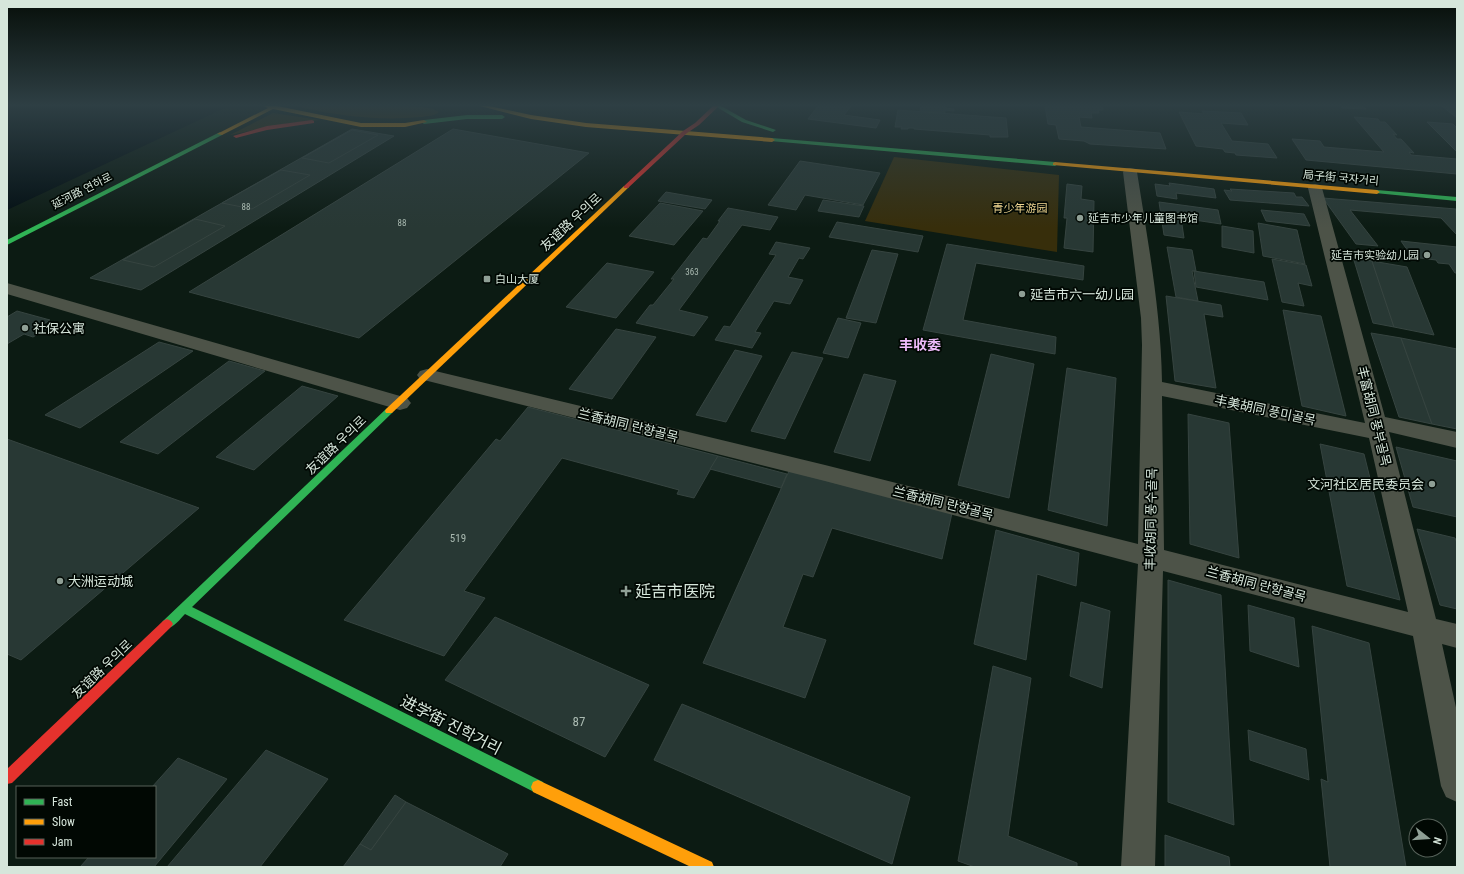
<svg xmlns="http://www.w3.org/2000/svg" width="1464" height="874" viewBox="0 0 1464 874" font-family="'Roboto Condensed','Noto Sans SC','Noto Sans KR',sans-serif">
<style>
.green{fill:#372e0b}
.water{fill:#010d11}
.building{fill:#283834;stroke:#364440}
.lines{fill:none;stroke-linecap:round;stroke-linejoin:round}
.street{fill:#4d5348;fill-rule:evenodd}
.fast{fill:#30b455;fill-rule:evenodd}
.slow{fill:#ff9f0a;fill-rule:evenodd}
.jam{fill:#e5322d;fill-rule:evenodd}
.poi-dot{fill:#8f9f95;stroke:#010803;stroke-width:1.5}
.labels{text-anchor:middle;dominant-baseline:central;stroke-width:3.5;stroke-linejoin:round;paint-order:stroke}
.far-number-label{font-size:9px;fill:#aabab1}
.far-street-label{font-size:11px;fill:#d6e6db;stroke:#010803}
.far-park-label{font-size:11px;fill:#f2d892;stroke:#010803}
.far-poi-label{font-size:11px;fill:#d6e6db;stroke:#010803;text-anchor:start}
.number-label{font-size:11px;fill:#aabab1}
.street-label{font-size:13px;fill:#d6e6db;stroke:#010803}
.poi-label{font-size:13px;fill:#d6e6db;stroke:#010803;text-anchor:start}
.near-number-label{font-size:13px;fill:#aabab1}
.neighbourhood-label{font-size:14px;font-weight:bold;fill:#eebbf9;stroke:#010803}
.near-poi-label{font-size:16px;fill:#d6e6db;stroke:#010803;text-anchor:start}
.near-street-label{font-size:16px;fill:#d6e6db;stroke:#010803}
</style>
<rect width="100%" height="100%" fill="#0c1b13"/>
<g class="green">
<path d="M 296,106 C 320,106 425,101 439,112 C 435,116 427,116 421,117 C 380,121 336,116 296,106 Z"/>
<polygon points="273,113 320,120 289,123 230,135"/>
<polygon points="894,157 1059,175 1057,252 865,221"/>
</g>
<polygon class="water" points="7,106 229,106 7,210"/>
<g class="building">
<polygon points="818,106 851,106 844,115 880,120 876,128 808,119"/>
<polygon points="921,106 945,106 945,108 954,109 954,111 945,110 944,122 953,123 953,126 944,125 944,130 934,129 934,130 917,127"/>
<polygon points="1045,106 1102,106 1103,110 1098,110 1099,113 1091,113 1092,118 1079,117 1081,127 1160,133 1166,149 1090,144 1084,141 1059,139 1056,125 1048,124"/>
<polygon points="1341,106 1362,106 1366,109 1342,108"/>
<polygon points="1442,106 1454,106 1457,108 1457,118"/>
<polygon points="898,110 1006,118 1008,137 990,137 990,135 914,129 914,128 908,128 908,129 901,129 902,127 895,127"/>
<polygon points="1202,111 1241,113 1248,125 1221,123 1232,141 1268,144 1277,158 1236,155 1235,153 1225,152 1223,149 1196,146 1179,112 1204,114"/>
<polygon points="1354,117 1378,119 1380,122 1385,122 1397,135 1393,134 1397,139 1401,139 1414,153 1409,152 1411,155 1457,159 1457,174 1306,160 1292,139 1320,141 1324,147 1384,152"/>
<polygon points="1427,122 1453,124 1457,128 1457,152"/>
<polygon points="352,129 394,136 141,290 90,278"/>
<polygon points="453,129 589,153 359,338 189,292"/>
<polygon points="352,130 378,135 329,163 302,158"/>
<polygon points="800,161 880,173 863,205 805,195 796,210 768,205"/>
<polygon points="281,170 310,175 252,209 222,203"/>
<polygon points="1169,183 1214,189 1216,198 1176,193 1177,199 1157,196 1155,184 1170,186"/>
<polygon points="1067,184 1082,186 1081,199 1094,201 1093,252 1064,248 1067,218 1064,218"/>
<polygon points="1230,189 1294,193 1296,197 1302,197 1309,206 1230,200 1224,190 1232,191"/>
<polygon points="666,192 712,200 705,209 658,201"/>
<polygon points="1323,198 1456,209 1457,235 1441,218 1350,210 1378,246 1356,244"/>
<polygon points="823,200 864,206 859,217 818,211"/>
<polygon points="1159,202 1218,210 1221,224 1181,218 1184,238 1164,235"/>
<polygon points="660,203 703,211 674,245 629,236"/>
<polygon points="728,208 778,217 770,230 742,225 679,310 708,317 694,336 636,323 650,305 653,305 674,279 671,279 703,238 707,239 720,221 718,221"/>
<polygon points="1261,210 1304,214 1310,226 1266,221"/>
<polygon points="195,219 225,226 154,267 123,260"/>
<polygon points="837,222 923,236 918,252 829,237"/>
<polygon points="1258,223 1297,230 1305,264 1263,256"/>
<polygon points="1222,226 1253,231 1254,253 1222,247"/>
<polygon points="1401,241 1457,247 1457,273 1455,273 1449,264 1438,263 1436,260 1412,257"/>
<polygon points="776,242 810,248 803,259 799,258 788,277 803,280 790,304 774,301 755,332 761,333 752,348 715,340 724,326 730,327 776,255 769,254"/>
<polygon points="947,244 1084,266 1083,280 976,263 963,320 1056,337 1055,354 923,330"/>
<polygon points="1167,247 1192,250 1196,271 1192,271 1198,301 1176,297"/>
<polygon points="872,250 898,254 876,323 846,318"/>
<polygon points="1353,257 1372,261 1394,327 1373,323"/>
<polygon points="1272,259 1306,265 1312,286 1298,283 1304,306 1282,302"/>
<polygon points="1372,261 1407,267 1434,335 1394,327"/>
<polygon points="607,263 654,272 616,318 566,307"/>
<polygon points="1194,271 1264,282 1268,300 1196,287"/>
<polygon points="1166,296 1221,305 1223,317 1204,314 1216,388 1175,381"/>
<polygon points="1283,310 1321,316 1346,416 1302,406"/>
<polygon points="17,311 50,320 39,327 47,329 33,337 24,334 7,344 7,317"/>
<polygon points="838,318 861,323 848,358 823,353"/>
<polygon points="616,329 656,337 612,399 569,389"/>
<polygon points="1371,333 1401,338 1432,424 1399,417"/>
<polygon points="1401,338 1457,349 1457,429 1432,424"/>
<polygon points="159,342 193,351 80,428 45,415"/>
<polygon points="735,350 762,356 726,422 696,415"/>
<polygon points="792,352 823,358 785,439 751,431"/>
<polygon points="991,354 1034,364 1009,498 958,485"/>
<polygon points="229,361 265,371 158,454 120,442"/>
<polygon points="1067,368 1116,378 1107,526 1048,510"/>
<polygon points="864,374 896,381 870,461 834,452"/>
<polygon points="302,386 338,396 254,470 216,457"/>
<polygon points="528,407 718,456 694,498 677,494 679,490 562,458 464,591 485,598 444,656 344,620 496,439 500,441"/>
<polygon points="1188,414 1229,423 1239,558 1190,544"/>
<polygon points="7,439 199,508 21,660 7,654"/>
<polygon points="1320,444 1364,454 1400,600 1347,586"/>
<polygon points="1396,447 1457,461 1457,517 1413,507"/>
<polygon points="718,456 787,474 781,488 710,469"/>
<polygon points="789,471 952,513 942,559 832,528 813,577 803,574 783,627 826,640 805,698 703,663"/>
<polygon points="1417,529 1455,538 1457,543 1457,609 1440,605"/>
<polygon points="996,530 1079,553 1076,586 1037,574 1026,660 974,644"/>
<polygon points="1168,580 1221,595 1234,825 1168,802"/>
<polygon points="1081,602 1110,611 1102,688 1070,676"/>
<polygon points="1248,605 1294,618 1299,667 1250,651"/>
<polygon points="495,617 649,685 605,757 445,680"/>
<polygon points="1312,626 1369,643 1406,867 1330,867 1321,779 1328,782"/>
<polygon points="993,666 1031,678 1008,836 1077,863 1077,867 975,867 958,861"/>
<polygon points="682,704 910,797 892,864 654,760"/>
<polygon points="1248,730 1306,749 1309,780 1250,760"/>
<polygon points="266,750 328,779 260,867 167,867"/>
<polygon points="178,758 227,779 154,867 80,867 89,857 155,857 155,787 152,787"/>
<polygon points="395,795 406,802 371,850 360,844"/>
<polygon points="406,802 508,854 500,867 343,867 360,844 371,850"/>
<polygon points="1165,835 1229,857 1230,867 1165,867"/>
</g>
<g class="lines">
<g class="street">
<path d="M 1130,168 L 1135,169 L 1137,172 C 1148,242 1161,312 1162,382 L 1365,423 L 1308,188 L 1310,185 L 1315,184 L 1320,185 L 1322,188 L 1385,417 L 1457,432 L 1457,448 L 1389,432 L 1436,619 L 1457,624 L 1457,648 L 1442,644 L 1457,712 L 1457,802 L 1446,797 L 1441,786 L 1413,636 L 1163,571 L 1155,867 L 1121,867 L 1138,564 L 825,481 L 420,379 L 417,375 L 420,371 L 427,369 L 825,465 L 1138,544 L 1142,345 L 1141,318 L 1123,172 L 1125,169 ZM 1162,396 L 1369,438 L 1408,612 L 1164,550 Z"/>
<polygon points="7,283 407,398 411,403 407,408 400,410 393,408 7,294"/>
</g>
<g class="fast">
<polygon points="715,106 721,106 746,120 776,130 773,132 742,122"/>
<polygon points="467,115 502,115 505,117 502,119 467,119 424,124 421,122 424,120"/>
<polygon points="220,132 223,134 222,135 7,245 7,240"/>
<polygon points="772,138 1055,162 1058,164 1055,166 770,141 769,140"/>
<polygon points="1377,190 1457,197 1457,201 1375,193 1375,191"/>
<path d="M 389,408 L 393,411 L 392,413 L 192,607 L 543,782 L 545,787 L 543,792 L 538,794 L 185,614 C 179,620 172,631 163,627 L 161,624 L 163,621 L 386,409 Z"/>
</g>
<g class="slow">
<polygon points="264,106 277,106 361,123 405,123 424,120 427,122 405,127 361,127 273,109 222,135 217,134 268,108"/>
<polygon points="480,106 489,106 531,115 586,123 772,138 775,140 772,142 586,127 531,119"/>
<polygon points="1055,162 1377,190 1380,192 1377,194 1053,165 1053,163"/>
<polygon points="624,186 629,187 392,413 386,413 385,411 386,409"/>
<polygon points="538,780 712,862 714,867 691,867 533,792 531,787 533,782"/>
</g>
<g class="jam">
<polygon points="713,106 719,106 699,125 687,133 628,188 624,188 624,186 683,131 695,123"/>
<polygon points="312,120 314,121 314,123 267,130 236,138 233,136 267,126"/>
<polygon points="167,619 171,621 173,624 171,627 12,783 7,784 7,769 163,621"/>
</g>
</g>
<linearGradient id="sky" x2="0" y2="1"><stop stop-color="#070f0a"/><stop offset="0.46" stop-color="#2e3f44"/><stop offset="1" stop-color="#2e3f44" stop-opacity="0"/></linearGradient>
<rect width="1464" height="228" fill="url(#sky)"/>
<g class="poi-dot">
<circle cx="1080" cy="218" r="4"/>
<circle cx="1427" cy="255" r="4"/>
<rect x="483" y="275" width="8" height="8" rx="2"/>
<circle cx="1022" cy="294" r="4"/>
<circle cx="25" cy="328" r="4"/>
<circle cx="1432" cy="484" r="4"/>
<circle cx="60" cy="581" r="4"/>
<path d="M624 585h4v4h4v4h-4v4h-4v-4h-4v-4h4z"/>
</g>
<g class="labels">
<g class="far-number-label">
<text x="246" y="207">88</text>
<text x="402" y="223">88</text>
<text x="692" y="272">363</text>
</g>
<g class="far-street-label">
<text transform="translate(1341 178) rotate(5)">局子街 국자거리</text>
<text transform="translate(82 191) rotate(-27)">延河路 연하로</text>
</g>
<g class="far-park-label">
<text x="1020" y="208">青少年游园</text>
</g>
<g class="far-poi-label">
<text x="1088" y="218">延吉市少年儿童图书馆</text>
<text x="1419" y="255" text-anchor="end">延吉市实验幼儿园</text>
<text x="495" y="279">白山大厦</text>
</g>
<g class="number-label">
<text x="458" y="538">519</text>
</g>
<g class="street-label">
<text transform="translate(571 222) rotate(-43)">友谊路 우의로</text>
<text transform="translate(1265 410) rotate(12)">丰美胡同 풍미골목</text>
<text transform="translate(1374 416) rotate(76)">丰富胡同 풍부골목</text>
<text transform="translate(628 425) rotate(14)">兰香胡同 란향골목</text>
<text transform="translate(336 445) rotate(-44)">友谊路 우의로</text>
<text transform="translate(943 503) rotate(14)">兰香胡同 란향골목</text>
<text transform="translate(1151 519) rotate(-89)">丰收胡同 풍수골목</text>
<text transform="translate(1256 584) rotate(15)">兰香胡同 란향골목</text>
<text transform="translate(102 669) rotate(-44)">友谊路 우의로</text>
</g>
<g class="poi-label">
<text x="1030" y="294">延吉市六一幼儿园</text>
<text x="33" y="328">社保公寓</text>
<text x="1424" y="484" text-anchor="end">文河社区居民委员会</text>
<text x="68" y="581">大洲运动城</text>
</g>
<g class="near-number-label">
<text x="579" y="721">87</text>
</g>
<g class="neighbourhood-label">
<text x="920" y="345">丰收委</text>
</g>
<g class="near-poi-label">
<text x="635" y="591">延吉市医院</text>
</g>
<g class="near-street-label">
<text transform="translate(451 725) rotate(27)">进学街 진학거리</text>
</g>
</g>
<rect width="1464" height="874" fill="none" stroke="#d6e6db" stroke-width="16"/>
<rect x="16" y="786" width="140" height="72" fill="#010803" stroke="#566159"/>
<rect x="24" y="799" width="20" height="6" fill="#30b455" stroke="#566159"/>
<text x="52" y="806" font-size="12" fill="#d6e6db">Fast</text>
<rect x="24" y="819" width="20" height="6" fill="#ff9f0a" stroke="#566159"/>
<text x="52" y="826" font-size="12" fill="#d6e6db">Slow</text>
<rect x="24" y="839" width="20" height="6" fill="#e5322d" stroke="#566159"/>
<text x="52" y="846" font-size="12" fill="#d6e6db">Jam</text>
<g transform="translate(1428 838) rotate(107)"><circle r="19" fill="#010803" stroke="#566159"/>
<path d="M0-3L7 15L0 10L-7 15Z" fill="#8f9f95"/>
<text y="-6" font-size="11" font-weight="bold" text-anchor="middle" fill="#d6e6db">N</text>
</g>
</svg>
